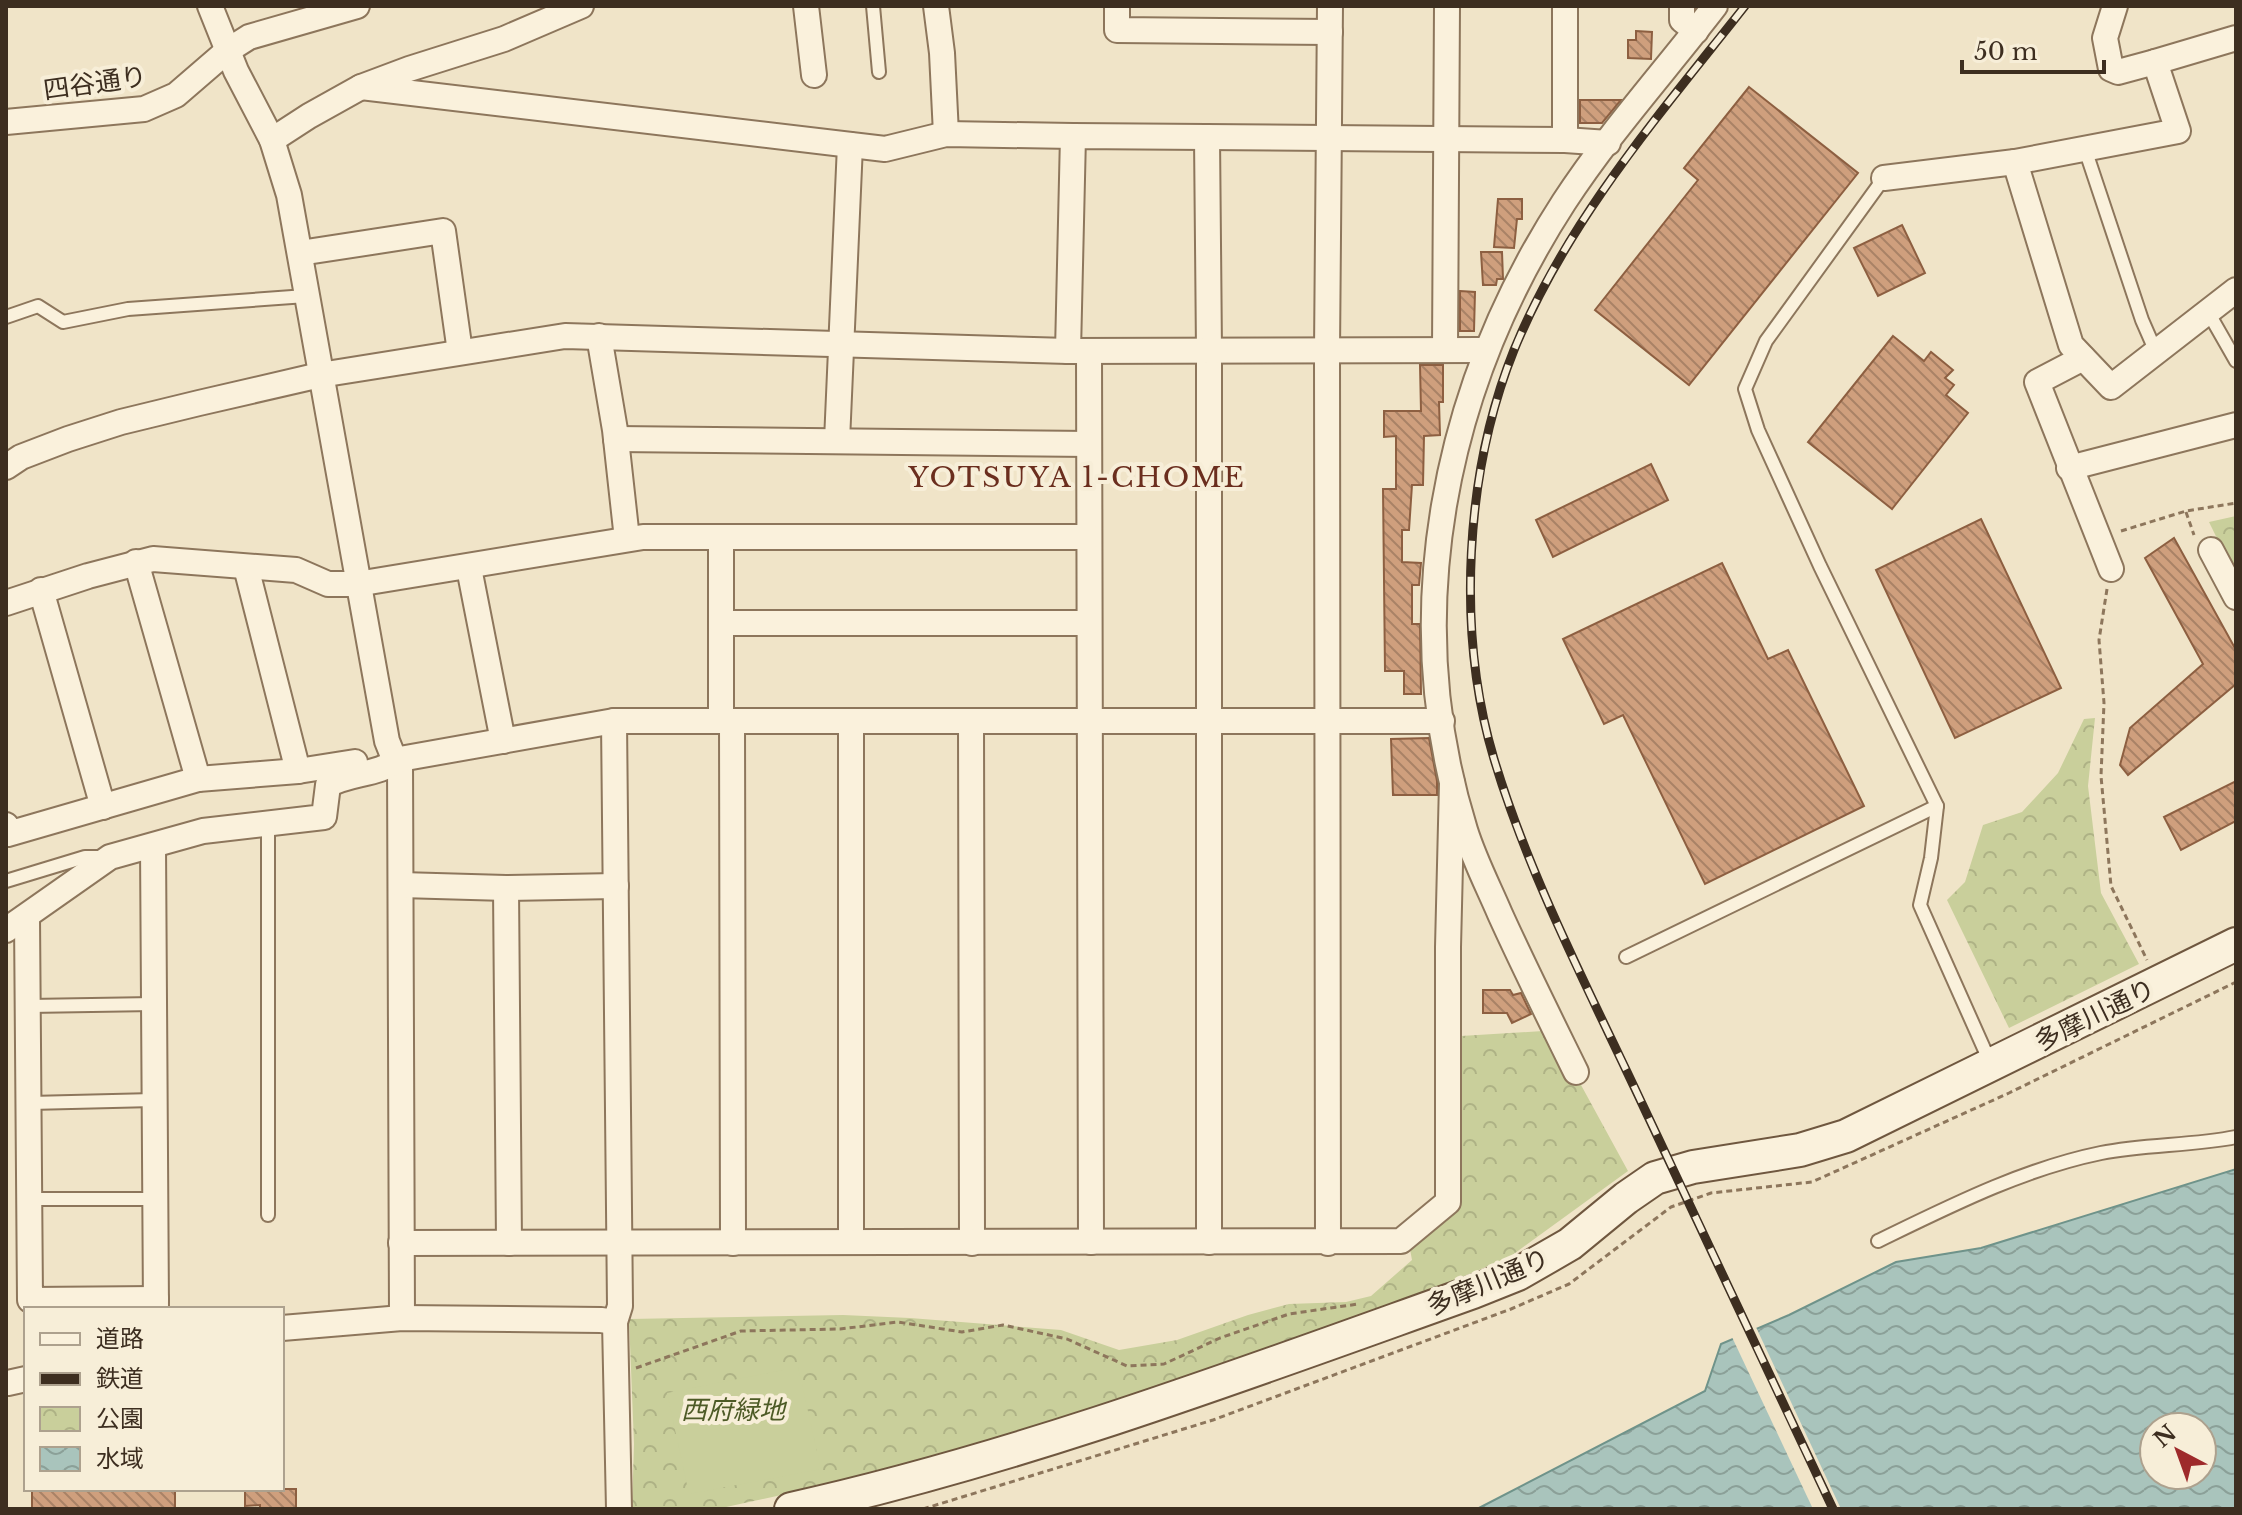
<svg xmlns="http://www.w3.org/2000/svg" width="2242" height="1515" viewBox="0 0 2242 1515" font-family="'Libre Baskerville','Noto Sans JP',serif">
<style>
.park{fill:url(#park-crowns)}
.pitch{fill:#c9cf9b}
.water{fill:url(#water-waves);stroke:#6f938a;stroke-width:2;fill-rule:evenodd}
.pier{fill:#f0e4c8}
.building{fill:url(#building-back-hatch);stroke:#8d5f41;stroke-width:2}
.lines{fill:none;stroke-linecap:round;stroke-linejoin:round}
.lane-casing{stroke:#8d765c;stroke-width:16}
.street-casing{stroke:#8d765c;stroke-width:28}
.secondary-casing{stroke:#6f573f;stroke-width:36}
.path{stroke:#8d765c;stroke-width:3;stroke-dasharray:6 4;stroke-linecap:butt}
.lane{stroke:#faf1dc;stroke-width:12}
.street{stroke:#faf1dc;stroke-width:24}
.secondary{stroke:#faf1dc;stroke-width:32}
.rail-casing{stroke:#3d2e20;stroke-width:9}
.rail{stroke:#f7eed8;stroke-width:6;stroke-dasharray:18;stroke-linecap:butt}
.labels{text-anchor:middle;dominant-baseline:central;stroke-width:8;stroke-linejoin:round;paint-order:stroke}
.street-label{font-size:26px;fill:#3d2e20;stroke:#f7eed8}
.park-label{font-size:26px;font-style:italic;fill:#4d5a26;stroke:#f7eed8}
.neighbourhood-label{font-size:28px;letter-spacing:2px;fill:#6b2e1e;stroke:#f7eed8}
</style>
<defs>
<pattern id="park-crowns" width="20" height="18" patternUnits="userSpaceOnUse" patternTransform="scale(2)"><rect width="20" height="18" fill="#c9cf9b"/><path d="M2 6a3 3 0 1 1 6 0M12 15a3 3 0 1 1 6 0" fill="none" stroke="#aeb285"/></pattern>
<pattern id="water-waves" width="16" height="10" patternUnits="userSpaceOnUse" patternTransform="scale(2)"><rect width="16" height="10" fill="#a9c4bc"/><path d="M0 5q4-4 8 0t8 0" fill="none" stroke="#8ba098"/></pattern>
<pattern id="building-back-hatch" width="6" height="6" patternUnits="userSpaceOnUse" patternTransform="scale(2)"><rect width="6" height="6" fill="#cf9f7d"/><path d="M-1 5l2 2M0 0l6 6M5-1l2 2" fill="none" stroke="#a98266"/></pattern>
</defs>
<rect width="100%" height="100%" fill="#f0e4c8"/>
<g class="park">
<polygon points="2236,516 2236,562 2230,565 2209,522"/>
<polygon points="2095,718 2088,786 2101,893 2139,964 2009,1028 1947,900 1965,882 1983,825 2022,812 2058,773 2084,719"/>
<polygon points="1543,1031 1566,1075 1581,1085 1628,1171 1511,1256 1435,1289 1143,1394 905,1468 717,1509 632,1509 634,1444 629,1319 843,1315 910,1318 1061,1330 1119,1350 1177,1340 1248,1315 1289,1304 1346,1302 1371,1296 1412,1260 1409,1244 1460,1190 1461,1036"/>
</g>
<polygon class="pitch" points="798,1367 821,1469 689,1494 667,1393"/>
<path class="water" d="M 2236,1169 L 2236,1509 L 1477,1509 L 1705,1391 L 1721,1344 L 1789,1315 L 1896,1262 L 1981,1248 ZM 2154,1427 L 2202,1427 L 2202,1475 L 2154,1475 Z"/>
<polygon class="pier" points="1755,1325 1841,1509 1813,1509 1731,1335"/>
<g class="building">
<polygon points="1636,31 1652,32 1651,59 1628,58 1628,40 1636,40"/>
<polygon points="1749,87 1858,173 1689,385 1595,310 1698,180 1684,168"/>
<polygon points="1580,100 1621,100 1602,123 1580,123"/>
<polygon points="1498,199 1522,199 1522,219 1517,219 1514,248 1494,247"/>
<polygon points="1902,225 1925,273 1878,296 1854,248"/>
<polygon points="1481,252 1502,252 1503,279 1497,279 1496,285 1483,285"/>
<polygon points="1460,291 1475,292 1474,331 1460,331"/>
<polygon points="1893,336 1924,361 1931,352 1953,370 1945,378 1954,385 1946,395 1968,413 1892,509 1808,442"/>
<polygon points="1420,365 1443,365 1443,402 1439,402 1440,435 1424,436 1423,485 1412,485 1409,530 1402,530 1402,562 1421,563 1419,585 1412,585 1412,624 1420,624 1421,694 1404,694 1404,671 1385,671 1383,489 1396,489 1396,436 1384,437 1384,411 1421,411"/>
<polygon points="1651,464 1668,500 1553,557 1536,520"/>
<polygon points="1981,519 2061,688 1955,738 1876,570"/>
<polygon points="2174,538 2236,650 2236,684 2128,775 2120,765 2130,728 2203,664 2145,558"/>
<polygon points="1722,563 1768,659 1788,650 1864,806 1705,884 1623,715 1604,724 1563,639"/>
<polygon points="1429,738 1437,781 1437,795 1393,795 1391,739"/>
<polygon points="2236,781 2236,821 2181,850 2164,817"/>
<polygon points="1483,990 1510,990 1513,995 1521,993 1531,1014 1512,1023 1507,1013 1483,1013"/>
<rect x="32" y="1489" width="143" height="20"/>
<polygon points="245,1489 296,1489 296,1509 260,1509 260,1505 245,1506"/>
</g>
<g class="lines">
<defs>
<g id="lane">
<polyline points="873,6 879,72"/>
<polyline points="2085,149 2142,320 2156,352"/>
<polyline points="1884,178 1766,341 1745,389 1758,430 1820,566 1937,806 1931,858 1920,905 1990,1062"/>
<polyline points="2208,312 2236,361"/>
<polyline points="6,317 38,306 63,322 128,309 306,296"/>
<polyline points="6,881 85,857 103,857"/>
<polyline points="1626,957 1937,806"/>
<polyline points="29,1006 154,1004"/>
<polyline points="30,1103 154,1100"/>
<polyline points="31,1199 155,1199"/>
<polyline points="268,1215 268,824"/>
<path d="M 1878,1241 C 1950,1206 2023,1169 2101,1153 C 2146,1144 2191,1146 2236,1137"/>
</g>
<g id="street">
<polyline points="210,6 236,71 272,140 289,195 387,741 393,756 400,759 402,1318"/>
<polyline points="806,6 814,75"/>
<polyline points="936,6 942,53 946,134"/>
<polyline points="1117,6 1117,30 1330,32"/>
<polyline points="1565,6 1565,140"/>
<polyline points="1682,6 1682,20 1696,31"/>
<polyline points="2155,62 2236,38"/>
<polyline points="361,87 885,149 946,134 1073,136"/>
<polyline points="6,122 144,109 176,95 227,51 249,37 357,6"/>
<polyline points="1207,137 1209,350 1209,1242"/>
<polyline points="272,140 309,116 361,87 409,69 504,39 581,6"/>
<polyline points="2015,162 2071,345 2111,387 2236,290"/>
<polyline points="1884,178 2015,162 2178,131 2155,62 2118,72 2111,69 2105,38 2115,6"/>
<polyline points="300,253 443,231 460,352"/>
<polyline points="599,336 615,430 627,539"/>
<polyline points="1445,350 1447,6"/>
<polyline points="1068,351 1073,136 1565,140 1608,143"/>
<polyline points="1089,351 1091,1242"/>
<polyline points="2083,358 2037,382 2111,569"/>
<polyline points="616,439 1089,444"/>
<polyline points="837,441 850,145"/>
<polyline points="6,467 21,457 68,439 121,422 199,403 320,375 565,336 1068,351 1486,350"/>
<polyline points="2069,468 2236,425"/>
<polyline points="721,537 721,721"/>
<polyline points="2211,550 2236,597"/>
<polyline points="136,562 198,779"/>
<polyline points="246,567 298,771"/>
<polyline points="469,568 503,741"/>
<polyline points="41,590 103,807"/>
<polyline points="6,603 88,576 153,559 296,570 328,584 357,584 643,537 1089,537"/>
<polyline points="721,623 1089,623"/>
<polyline points="614,721 620,1306 615,1322 619,1509"/>
<polyline points="732,721 733,1243"/>
<polyline points="971,721 972,1243"/>
<polyline points="6,825 8,834 198,779 298,771 355,762"/>
<polyline points="153,846 156,1309"/>
<polyline points="401,885 506,888 616,886"/>
<polyline points="506,888 509,1243"/>
<polyline points="27,918 30,1300 156,1299"/>
<path d="M 6,930 L 110,857 L 203,831 L 324,817 L 328,785 C 352,772 376,776 400,759 L 614,721 L 1442,721"/>
<path d="M 1576,1072 C 1550,1019 1524,967 1500,914 C 1488,886 1474,859 1465,830 C 1398,615 1443,389 1564,202 C 1609,133 1665,71 1715,6"/>
<polyline points="851,1242 851,721"/>
<polyline points="401,1243 1401,1241 1448,1202 1448,947 1452,783"/>
<polyline points="1328,1243 1327,351 1330,6"/>
<polyline points="282,1328 402,1318 601,1320 615,1322"/>
<polyline points="8,1383 26,1379"/>
</g>
<path id="secondary" d="M 791,1509 C 1024,1457 1249,1372 1473,1292 L 1518,1274 L 1570,1244 L 1626,1198 L 1655,1178 L 1693,1167 L 1800,1150 L 1846,1136 L 2236,944"/>
</defs>
<use href="#lane" class="lane-casing"/>
<use href="#street" class="street-casing"/>
<use href="#secondary" class="secondary-casing"/>
<g class="path">
<polyline points="2186,512 2194,535"/>
<polyline points="2121,531 2186,511 2236,503"/>
<polyline points="2107,589 2099,640 2104,703 2101,776 2111,886 2147,960"/>
<polyline points="636,1368 741,1331 840,1329 898,1322 962,1332 1003,1325 1067,1339 1127,1366 1164,1364 1220,1338 1289,1314 1358,1304"/>
<polyline points="923,1509 1213,1420 1511,1309 1569,1284 1671,1207 1711,1193 1812,1182 2009,1093 2236,982"/>
</g>
<use href="#lane" class="lane"/>
<use href="#street" class="street"/>
<use href="#secondary" class="secondary"/>
<defs>
<path id="rail" d="M 1745,6 C 1659,115 1567,221 1514,350 C 1465,472 1456,632 1494,759 C 1530,879 1592,996 1645,1110 C 1708,1243 1770,1376 1833,1509"/>
</defs>
<use href="#rail" class="rail-casing"/>
<use href="#rail" class="rail"/>
</g>
<g class="labels">
<g class="street-label">
<text transform="translate(95 83) rotate(-8)">四谷通り</text>
<text transform="translate(2095 1015) rotate(-26)">多摩川通り</text>
<text transform="translate(1488 1282) rotate(-23)">多摩川通り</text>
</g>
<g class="park-label">
<text x="733" y="1410">西府緑地</text>
</g>
<g class="neighbourhood-label">
<text x="1077" y="477">YOTSUYA 1-CHOME</text>
</g>
</g>
<rect width="2242" height="1515" fill="none" stroke="#3d2e20" stroke-width="16"/>
<rect x="24" y="1307" width="260" height="184" fill="#f7eed8" stroke="#ada18e" stroke-width="2"/>
<rect x="40" y="1333" width="40" height="12" fill="#faf1dc" stroke="#ada18e" stroke-width="2"/>
<text x="96" y="1347" font-size="24" fill="#3d2e20">道路</text>
<rect x="40" y="1373" width="40" height="12" fill="#3d2e20" stroke="#ada18e" stroke-width="2"/>
<text x="96" y="1387" font-size="24" fill="#3d2e20">鉄道</text>
<rect x="40" y="1407" width="40" height="24" fill="url(#park-crowns)" stroke="#ada18e" stroke-width="2"/>
<text x="96" y="1427" font-size="24" fill="#3d2e20">公園</text>
<rect x="40" y="1447" width="40" height="24" fill="url(#water-waves)" stroke="#ada18e" stroke-width="2"/>
<text x="96" y="1467" font-size="24" fill="#3d2e20">水域</text>
<g transform="translate(2178 1451) rotate(319)"><circle r="38" fill="#f7eed8" stroke="#ada18e" stroke-width="2"/>
<path d="M0-6L14 30L0 20L-14 30Z" fill="#9e2a2b"/>
<text y="-12" font-size="22" font-weight="bold" text-anchor="middle" fill="#3d2e20">N</text>
</g>
<path d="M1962 60v12h142v-12" fill="none" stroke="#3d2e20" stroke-width="4"/>
<text x="1974" y="60" font-size="24" fill="#3d2e20" stroke="#f7eed8" stroke-width="6" paint-order="stroke">50 m</text>
</svg>
